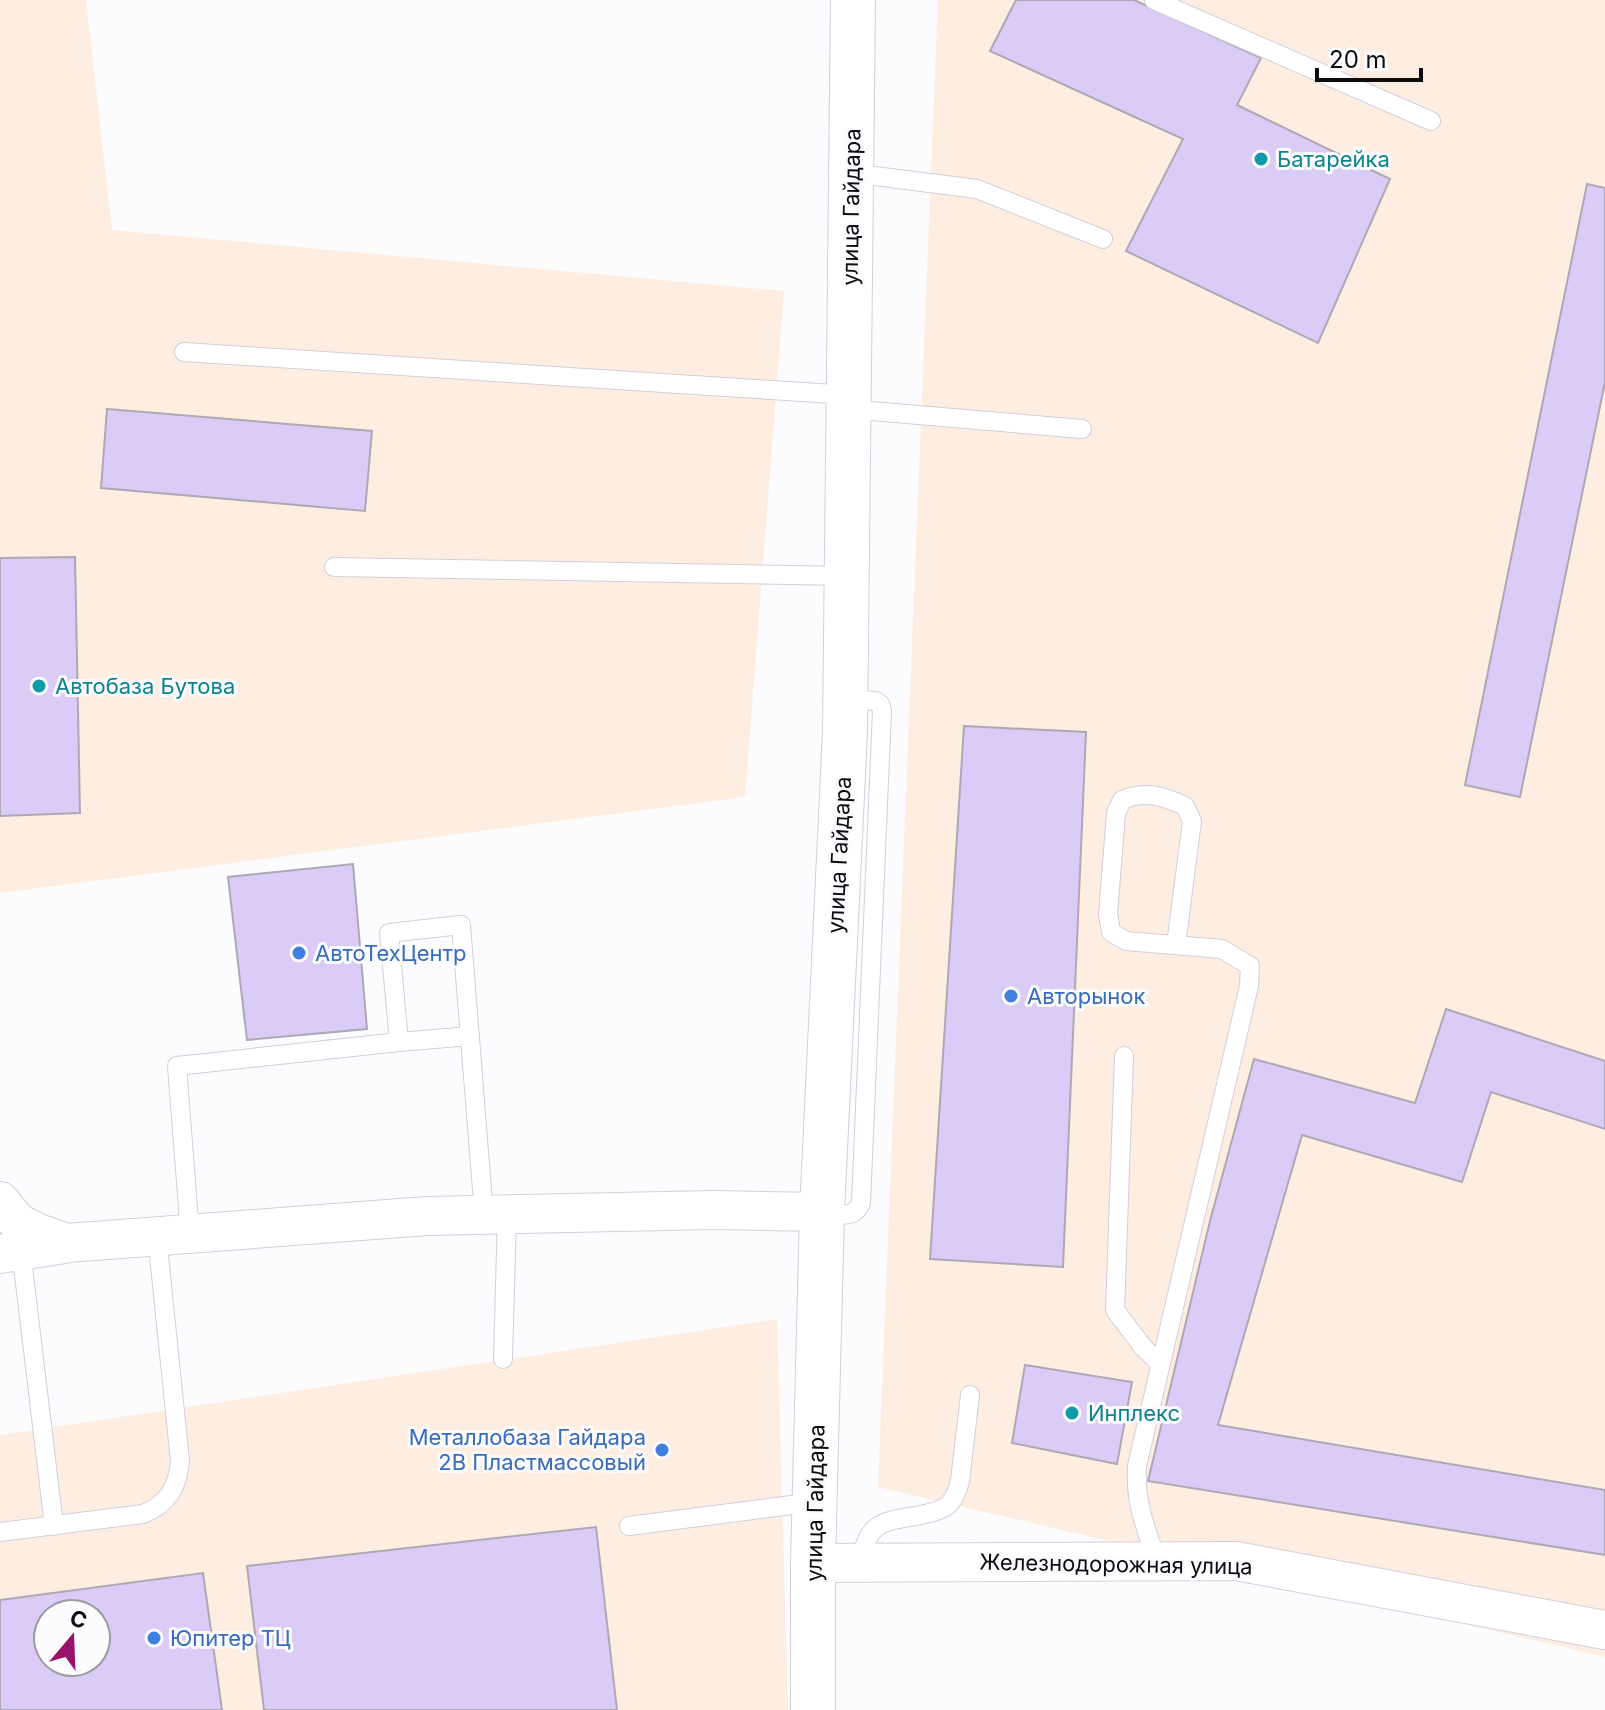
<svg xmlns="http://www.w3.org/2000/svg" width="1605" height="1710" viewBox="0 0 1605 1710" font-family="Inter,sans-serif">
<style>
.industrial{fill:#feeee2;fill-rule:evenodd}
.building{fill:#dbcbf7;stroke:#ada9b4;stroke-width:2;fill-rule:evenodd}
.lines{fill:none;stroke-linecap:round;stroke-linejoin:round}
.lane-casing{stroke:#d2cfdb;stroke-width:20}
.street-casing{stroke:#d2cfdb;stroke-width:40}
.secondary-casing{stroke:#d2cfdb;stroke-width:46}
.lane{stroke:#fff;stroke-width:18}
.street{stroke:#fff;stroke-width:38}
.secondary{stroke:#fff;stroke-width:44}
.culture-dot{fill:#0f9aa8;stroke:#fcfbfd;stroke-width:3}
.shop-dot{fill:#3f7fe0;stroke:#fcfbfd;stroke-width:3}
.labels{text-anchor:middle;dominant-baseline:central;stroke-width:6;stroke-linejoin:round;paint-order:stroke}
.culture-label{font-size:22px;fill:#0d838f;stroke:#fcfbfd;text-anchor:start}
.street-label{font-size:22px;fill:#0d0c10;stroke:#fcfbfd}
.shop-label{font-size:22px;fill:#366cbe;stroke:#fcfbfd;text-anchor:start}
</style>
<rect width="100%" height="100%" fill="#fcfbfd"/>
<g class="industrial">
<polygon points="0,0 86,0 112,230 784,291 745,797 0,893"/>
<polygon points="938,0 1605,0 1605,1657 878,1487"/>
<path d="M 777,1319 L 788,1710 L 0,1710 L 0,1435 ZM 48,1614 L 96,1614 L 96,1662 L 48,1662 Z"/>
</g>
<g class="building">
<polygon points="1016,0 1134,0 1261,58 1237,105 1390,179 1318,343 1126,251 1183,139 990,51"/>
<polygon points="1587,184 1605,188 1605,382 1520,797 1465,785"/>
<polygon points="107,409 372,431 365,511 101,488"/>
<polygon points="75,557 80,813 0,816 0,558"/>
<polygon points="964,726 1086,732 1063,1267 930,1259"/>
<polygon points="353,864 367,1029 247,1040 228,877"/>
<polygon points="1446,1009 1605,1061 1605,1129 1491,1092 1462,1182 1302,1135 1218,1425 1605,1490 1605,1555 1148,1481 1210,1221 1254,1059 1415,1103"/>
<polygon points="1025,1365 1132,1382 1117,1464 1012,1443"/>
<polygon points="596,1527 617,1710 264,1710 247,1566"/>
<path d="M 203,1573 L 222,1710 L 0,1710 L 0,1600 ZM 48,1614 L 96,1614 L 96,1662 L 48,1662 Z"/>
</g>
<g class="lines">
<defs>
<g id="lane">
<polyline points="1154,0 1431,121"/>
<polyline points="851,173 977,189 1103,239"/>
<polyline points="184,352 849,395"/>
<polyline points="848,409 1082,429"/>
<polyline points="334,567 847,576"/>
<polyline points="399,1042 470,1036"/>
<polyline points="1124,1056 1115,1310 1143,1347 1160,1364"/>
<path d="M 822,1212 C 837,1214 854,1220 861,1203 L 882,711 L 880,704 L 876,701 L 846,699"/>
<polyline points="190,1234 177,1066 399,1042 389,933 461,925 484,1215"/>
<polyline points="21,1250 54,1526"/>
<polyline points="503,1359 507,1214"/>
<polyline points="629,1526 815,1502"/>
<path d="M 0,1532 L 143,1514 C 168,1504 178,1487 180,1461 L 157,1236"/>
<path d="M 1157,1561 C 1145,1525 1135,1505 1137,1466 L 1249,986 L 1250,966 L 1222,949 L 1126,941 L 1111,932 L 1108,914 L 1116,813 L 1122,800 C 1145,790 1163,796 1185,806 L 1192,821 L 1176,945"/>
<path d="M 861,1563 C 867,1517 888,1522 925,1514 C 933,1512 943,1510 949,1504 C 955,1498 958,1489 960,1481 L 970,1395"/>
</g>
<g id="street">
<polyline points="0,1201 18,1223 38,1233 67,1243 427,1216 714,1210 822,1212"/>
<polyline points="0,1254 65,1244"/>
<polyline points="813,1563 1236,1561 1605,1630"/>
</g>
<polyline id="secondary" points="813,1710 813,1563 822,1212 845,732 853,0"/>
</defs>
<use href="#lane" class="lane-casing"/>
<use href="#street" class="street-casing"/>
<use href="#secondary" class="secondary-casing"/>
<use href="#lane" class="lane"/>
<use href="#street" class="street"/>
<use href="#secondary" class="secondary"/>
</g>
<g class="culture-dot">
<circle cx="1261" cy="159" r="8"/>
<circle cx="39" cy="686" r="8"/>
<circle cx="1072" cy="1413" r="8"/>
</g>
<g class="shop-dot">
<circle cx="299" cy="953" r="8"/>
<circle cx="1011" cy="996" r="8"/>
<circle cx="662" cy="1450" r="8"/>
<circle cx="154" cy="1638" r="8"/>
</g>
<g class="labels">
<g class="culture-label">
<text x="1277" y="159">Батарейка</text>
<text x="55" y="686">Автобаза Бутова</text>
<text x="1088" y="1413">Инплекс</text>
</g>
<g class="street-label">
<text transform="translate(851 207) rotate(-89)">улица Гайдара</text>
<text transform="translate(839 855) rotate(-87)">улица Гайдара</text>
<text transform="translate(815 1503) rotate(-89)">улица Гайдара</text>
<text transform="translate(1116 1564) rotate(1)">Железнодорожная улица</text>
</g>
<g class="shop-label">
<text x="315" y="953">АвтоТехЦентр</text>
<text x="1027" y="996">Авторынок</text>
<text x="646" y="1437" text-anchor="end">Металлобаза Гайдара<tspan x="646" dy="25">2В Пластмассовый</tspan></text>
<text x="170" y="1638">Юпитер ТЦ</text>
</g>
</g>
<g transform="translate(72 1638) rotate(19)"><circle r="38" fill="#fcfbfd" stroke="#9c9b9e" stroke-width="2"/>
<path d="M0-6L14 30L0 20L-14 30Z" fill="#971268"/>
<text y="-12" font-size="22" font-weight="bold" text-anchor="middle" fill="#0d0c10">С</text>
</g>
<path d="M1317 68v12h104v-12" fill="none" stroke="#0d0c10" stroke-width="4"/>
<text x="1329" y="68" font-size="24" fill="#0d0c10" stroke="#fcfbfd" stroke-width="6" paint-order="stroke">20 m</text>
</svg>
